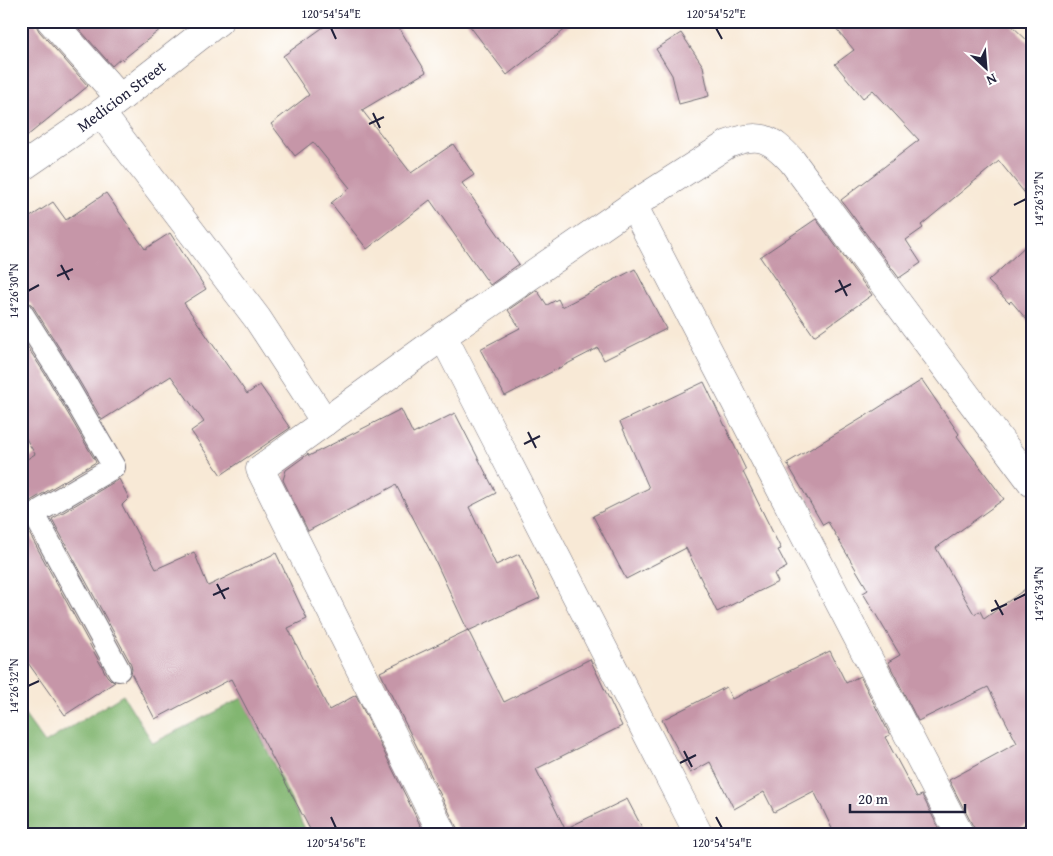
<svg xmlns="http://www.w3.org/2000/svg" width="1053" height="856" viewBox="0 0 1053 856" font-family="'Gentium Book Plus',serif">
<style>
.forest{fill:#82b671;stroke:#526c56}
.building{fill:#c696a8}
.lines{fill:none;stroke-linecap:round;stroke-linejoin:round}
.service-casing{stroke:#6d6871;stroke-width:24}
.minor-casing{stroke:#6d6871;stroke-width:29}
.tertiary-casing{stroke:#6d6871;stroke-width:29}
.service{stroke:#fff;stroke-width:22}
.minor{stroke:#fff;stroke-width:28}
.tertiary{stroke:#fff;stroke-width:28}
.ticks{fill:none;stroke:#22223b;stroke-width:2}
.labels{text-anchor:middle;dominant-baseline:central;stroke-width:4.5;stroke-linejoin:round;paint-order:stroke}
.street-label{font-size:16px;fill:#22223b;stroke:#fff}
.neatline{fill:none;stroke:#22223b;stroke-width:2}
.ticks-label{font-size:12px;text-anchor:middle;fill:#22223b}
</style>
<rect width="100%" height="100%" fill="#fff"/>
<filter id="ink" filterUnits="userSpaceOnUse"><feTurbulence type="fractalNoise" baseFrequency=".02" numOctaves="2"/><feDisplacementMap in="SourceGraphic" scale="10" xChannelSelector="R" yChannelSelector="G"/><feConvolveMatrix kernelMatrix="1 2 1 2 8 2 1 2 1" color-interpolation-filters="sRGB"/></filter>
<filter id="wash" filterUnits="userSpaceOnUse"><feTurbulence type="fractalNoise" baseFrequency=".0096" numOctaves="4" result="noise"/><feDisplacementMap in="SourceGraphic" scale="20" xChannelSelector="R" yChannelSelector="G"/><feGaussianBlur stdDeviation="1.12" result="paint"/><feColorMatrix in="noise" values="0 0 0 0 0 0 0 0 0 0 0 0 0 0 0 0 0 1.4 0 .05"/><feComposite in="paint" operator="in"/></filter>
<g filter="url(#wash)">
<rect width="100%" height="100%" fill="#f8e9d6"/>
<polygon class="forest" points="123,695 153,743 242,698 308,835 21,835 21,710 45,743"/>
<g id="blocks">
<g class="building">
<polygon points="21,21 36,21 36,25 39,31 88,86 21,141"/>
<polygon points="72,21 171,21 122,60 121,58 112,66"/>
<polygon points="332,21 395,21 426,72 362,110 411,173 453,144 474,175 462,183 519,264 490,285 430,200 367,249 331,203 350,188 313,142 295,156 271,124 309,95 283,56"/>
<polygon points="466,21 576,21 507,75"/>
<polygon points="830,21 1007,21 1032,45 1032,202 999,161 921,225 923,228 906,240 921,263 899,278 841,200 919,140 873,90 863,98 835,64 854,50"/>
<polygon points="681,33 703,66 709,96 679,104 672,75 656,49"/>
<polygon points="106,193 145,249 170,233 206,289 184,303 247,394 260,385 290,428 221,475 191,431 204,422 171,376 102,420 67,360 32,305 27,301 21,299 21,223 53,202 66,220"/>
<polygon points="816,219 872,295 814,336 760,257"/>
<polygon points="1032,240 1032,326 1011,301 1009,303 988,281"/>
<polygon points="635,269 666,329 604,360 598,348 505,396 480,349 520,328 508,310 537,290 547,305 558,299 562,307"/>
<polygon points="21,337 45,374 96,462 27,503 23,507 21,512 21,463 35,454 21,430"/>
<polygon points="922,380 959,434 957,436 1004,499 936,548 974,614 980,611 984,619 1032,584 1032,819 1010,835 975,835 974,828 949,780 1017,743 988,687 918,721 888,662 900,655 863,593 868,590 828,522 823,525 787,463 864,417"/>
<polygon points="704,382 746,470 743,472 781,549 778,550 787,567 774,574 778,582 717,612 686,548 626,579 593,516 649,488 620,422"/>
<polygon points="401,409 413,434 455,413 496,493 469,507 496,565 519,554 540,598 468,631 434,558 396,485 308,531 283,480 286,470 308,454 309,456"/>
<polygon points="119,479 129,498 122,505 156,569 194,552 208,586 276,553 307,619 288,628 329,710 356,695 425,835 313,835 231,679 155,719 131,673 132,670 131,664 52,519"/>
<polygon points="21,516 22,520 107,676 112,681 115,682 65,715 21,653"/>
<polygon points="468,630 504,702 590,659 622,726 536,769 565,829 627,799 646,835 458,835 457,828 380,672"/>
<polygon points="830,651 846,683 860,676 890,735 885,737 917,797 922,795 942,835 835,835 814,791 774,812 764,792 734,809 710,762 690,773 662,720 726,687 732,699"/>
</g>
</g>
</g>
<g filter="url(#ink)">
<use href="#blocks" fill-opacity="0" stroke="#6d6871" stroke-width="1"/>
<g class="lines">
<defs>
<polyline id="service" points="21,312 56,367 114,467 34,514 119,670"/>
<g id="minor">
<polyline points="51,21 120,98"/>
<polyline points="101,113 257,318 325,422"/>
<polyline points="633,205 960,835"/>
<polyline points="443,336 699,835"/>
<path d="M 443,835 L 260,469 L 443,336 L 633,205 L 728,144 C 759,132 770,137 792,161 L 1032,483"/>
</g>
<polyline id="tertiary" points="21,168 101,113 219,21"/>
</defs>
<use href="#service" class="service-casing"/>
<use href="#minor" class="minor-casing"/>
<use href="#tertiary" class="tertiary-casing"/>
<use href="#service" class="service"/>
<use href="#minor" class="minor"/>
<use href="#tertiary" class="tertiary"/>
</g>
</g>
<path class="ticks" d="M 331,28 L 336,39M 716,28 L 722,39M 373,113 L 380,128M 369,124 L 384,117M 1014,205 L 1026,199M 61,265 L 69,280M 57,276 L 73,269M 839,280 L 847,296M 28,291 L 39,285M 835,292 L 851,284M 528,432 L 536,448M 524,444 L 540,436M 217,584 L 225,599M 213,595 L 229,588M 995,600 L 1003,615M 1014,600 L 1026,594M 991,611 L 1007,604M 28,686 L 39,681M 684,751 L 692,767M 680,763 L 696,755M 331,817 L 336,828M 716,817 L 722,828"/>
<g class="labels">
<g class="street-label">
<text transform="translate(121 96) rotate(-37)">Medicion Street</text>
</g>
</g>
<rect width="1053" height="856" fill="none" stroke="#fff" stroke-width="55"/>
<g transform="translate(986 68) rotate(154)" stroke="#ffffff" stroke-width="4" paint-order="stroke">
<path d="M0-4L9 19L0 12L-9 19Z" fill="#22223b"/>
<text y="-8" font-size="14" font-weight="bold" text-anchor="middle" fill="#22223b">N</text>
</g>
<path d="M850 804v8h115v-8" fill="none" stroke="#22223b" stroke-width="2.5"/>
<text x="858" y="804" font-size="15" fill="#22223b" stroke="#ffffff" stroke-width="4" paint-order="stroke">20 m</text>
<rect x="28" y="28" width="998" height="800" class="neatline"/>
<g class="ticks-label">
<text x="331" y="18">120°54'54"E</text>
<text x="716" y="18">120°54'52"E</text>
<text transform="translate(1039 199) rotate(-90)" y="4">14°26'32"N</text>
<text transform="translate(14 291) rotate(-90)" y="4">14°26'30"N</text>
<text transform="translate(1039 594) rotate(-90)" y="4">14°26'34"N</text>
<text transform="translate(14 686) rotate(-90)" y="4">14°26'32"N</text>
<text x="336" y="847">120°54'56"E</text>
<text x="722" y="847">120°54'54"E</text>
</g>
</svg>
